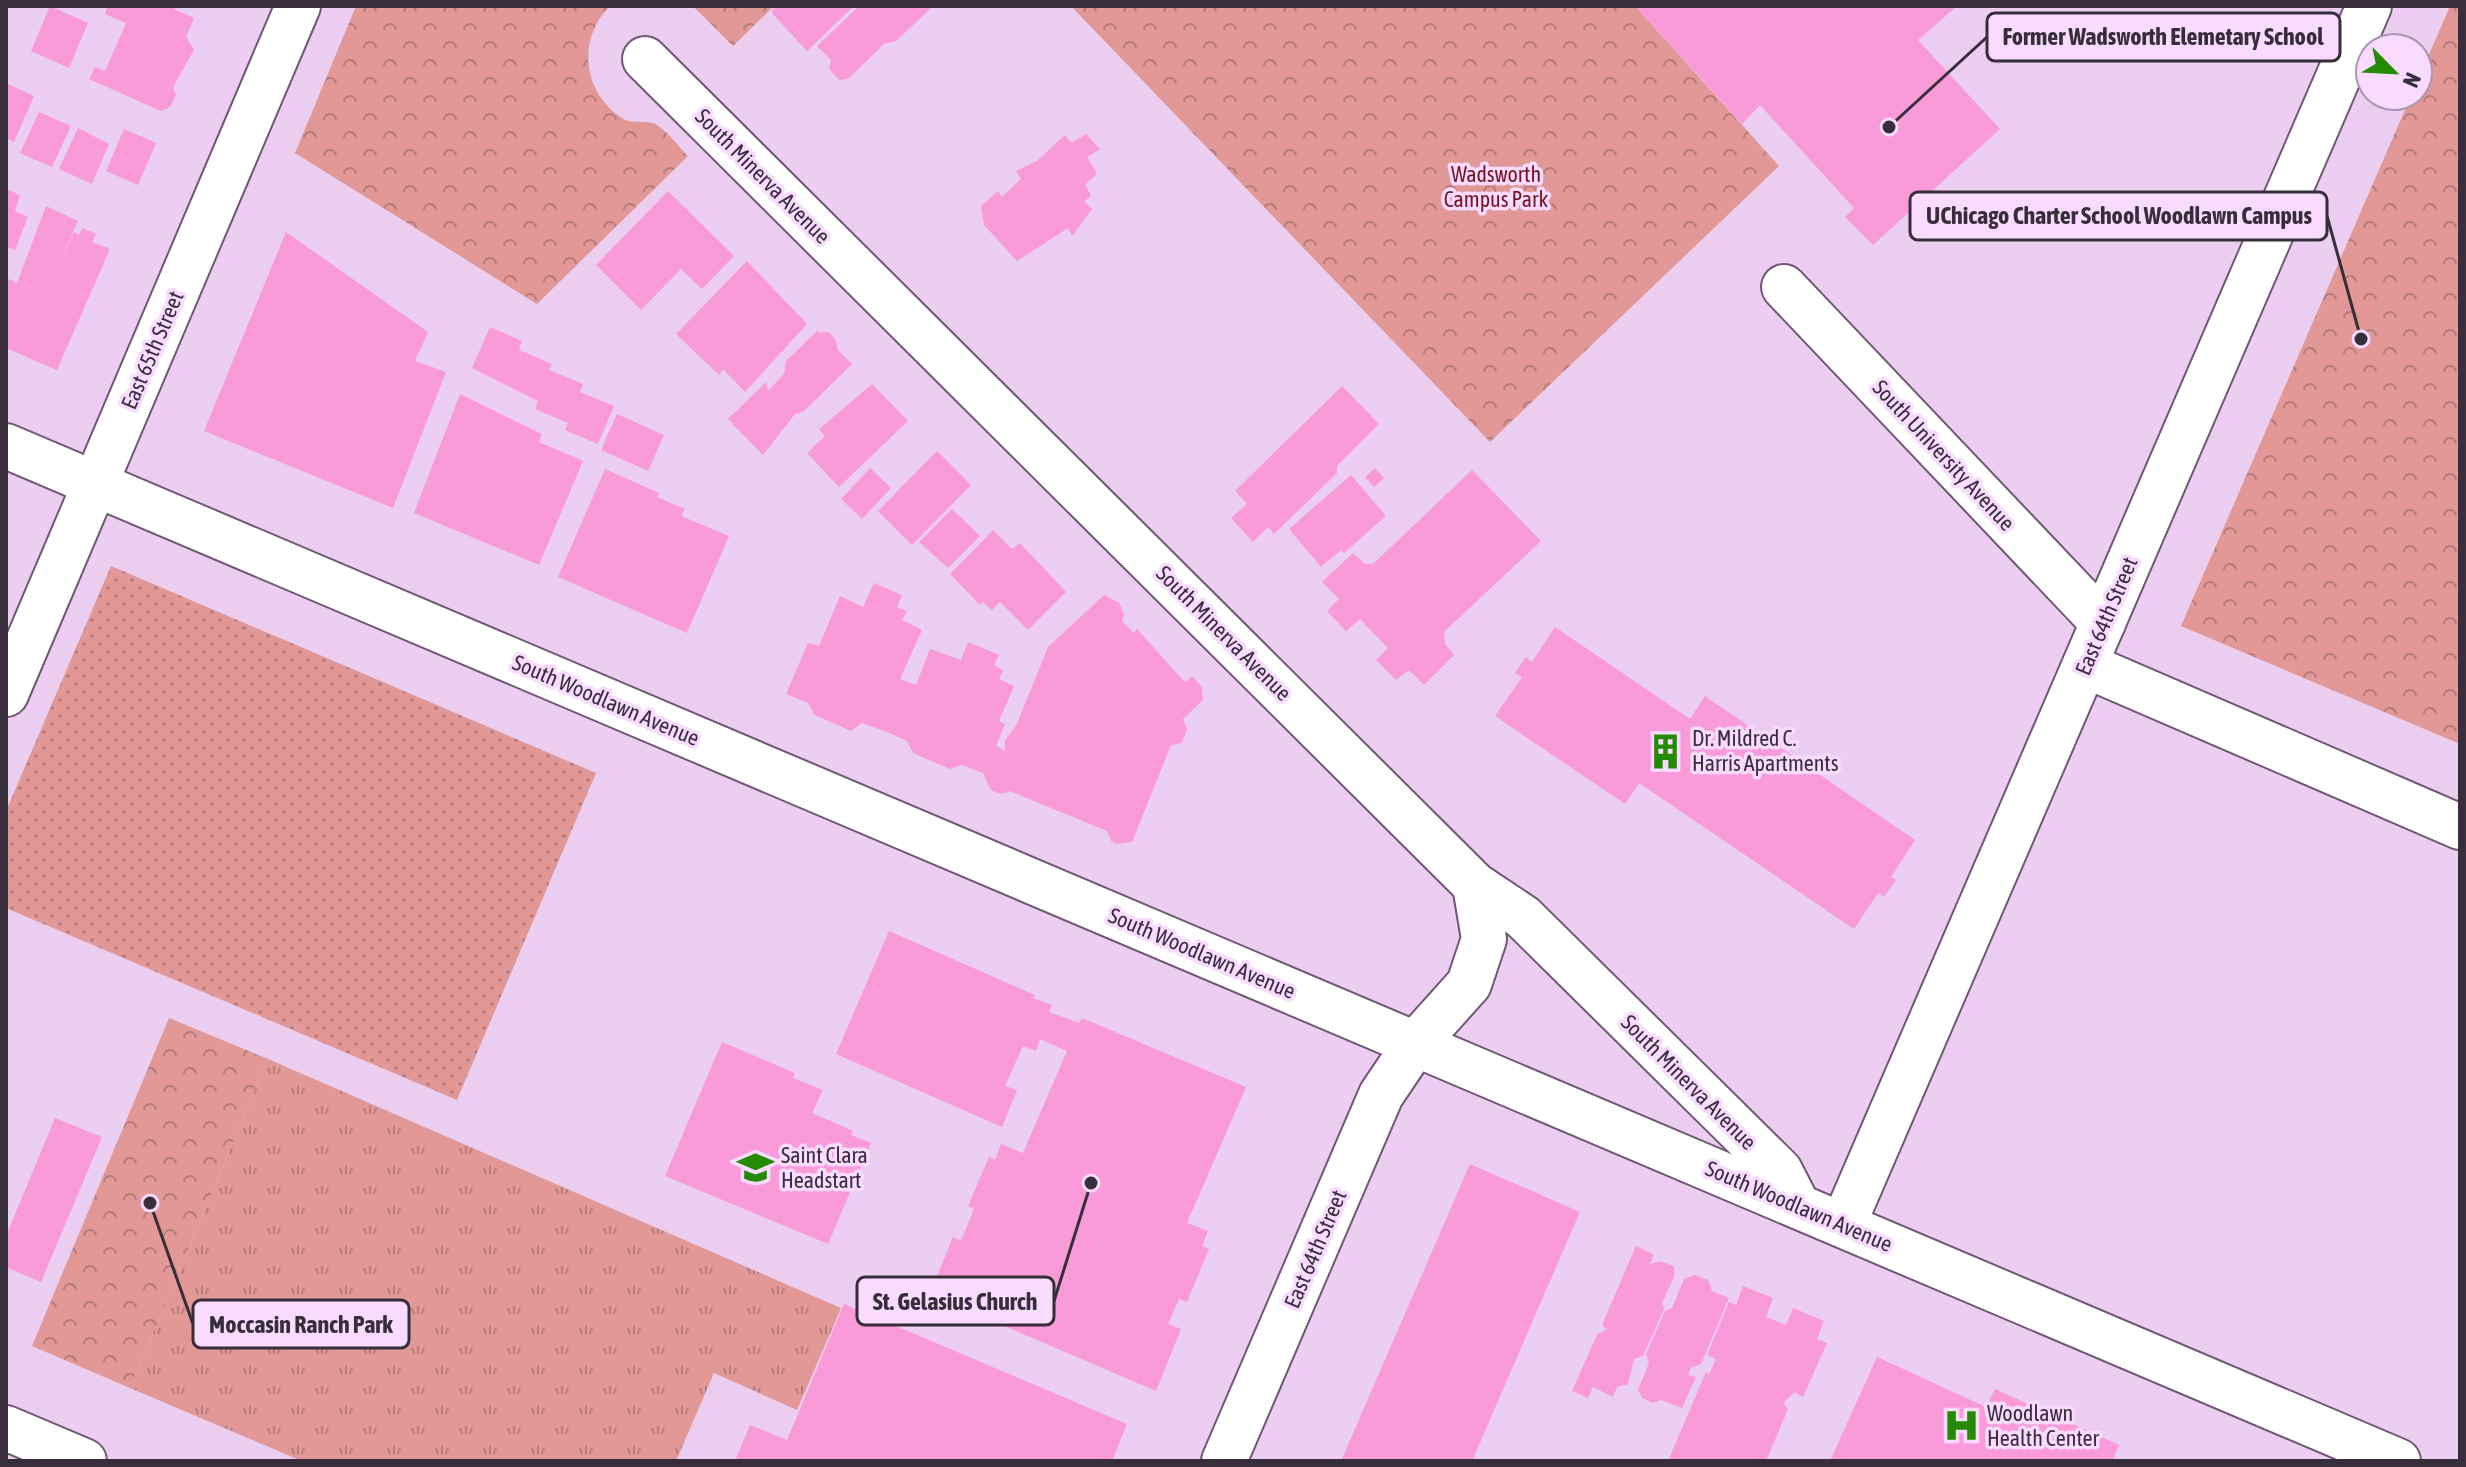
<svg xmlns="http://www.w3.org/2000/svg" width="2466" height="1467" viewBox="0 0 2466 1467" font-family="'Asap Condensed',sans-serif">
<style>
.grass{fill:url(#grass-tufts)}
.park{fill:url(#park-crowns)}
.garden{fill:url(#garden-dots)}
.building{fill:#f99bd9}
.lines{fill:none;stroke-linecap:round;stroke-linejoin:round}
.minor-casing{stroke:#705775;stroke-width:48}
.minor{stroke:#fff;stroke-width:44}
.labels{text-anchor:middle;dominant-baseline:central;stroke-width:7;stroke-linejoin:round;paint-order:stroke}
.park-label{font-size:22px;fill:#771320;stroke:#f8dbfe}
.street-label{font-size:22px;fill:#382d3a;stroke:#f8dbfe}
.poi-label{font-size:22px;fill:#382d3a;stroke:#f8dbfe;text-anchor:start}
.leader{fill:none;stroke:#382d3a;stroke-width:3}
.callout-dot{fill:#382d3a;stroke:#f8dbfe;stroke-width:3}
.callout{fill:#f8dbfe;stroke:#382d3a;stroke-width:3}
.callout-label{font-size:24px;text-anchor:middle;font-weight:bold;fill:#382d3a}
</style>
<defs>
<pattern id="grass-tufts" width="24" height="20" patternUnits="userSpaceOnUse" patternTransform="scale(2)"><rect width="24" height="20" fill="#e19897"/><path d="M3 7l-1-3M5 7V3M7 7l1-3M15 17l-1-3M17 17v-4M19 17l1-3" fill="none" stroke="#b77c7c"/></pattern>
<pattern id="park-crowns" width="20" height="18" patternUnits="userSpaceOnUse" patternTransform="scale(2)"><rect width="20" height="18" fill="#e19897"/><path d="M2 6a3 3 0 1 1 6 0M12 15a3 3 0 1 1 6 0" fill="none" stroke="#b77c7c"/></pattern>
<pattern id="garden-dots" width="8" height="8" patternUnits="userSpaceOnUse" patternTransform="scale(2)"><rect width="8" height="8" fill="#e19897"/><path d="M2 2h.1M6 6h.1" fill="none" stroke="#b77c7c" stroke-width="1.8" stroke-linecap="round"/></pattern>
</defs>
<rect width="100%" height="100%" fill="#ebcef0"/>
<polygon class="grass" points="268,1059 841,1308 797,1410 714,1373 676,1461 302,1461 130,1388"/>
<g class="park">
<path d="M 356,6 L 610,6 C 577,38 582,92 622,118 C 632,125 648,119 657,125 C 669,133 679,147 688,156 L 537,304 L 295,153 Z"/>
<polygon points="693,6 774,6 733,46"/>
<polygon points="1071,6 1635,6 1779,166 1490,442"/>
<polygon points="2450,6 2460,6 2460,744 2181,626 2411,96 2418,96 2418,80"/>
<polygon points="169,1018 268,1059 130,1388 32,1346"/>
</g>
<polygon class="garden" points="111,566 596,773 457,1100 6,908 6,811"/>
<g class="building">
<polygon points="50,6 88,23 69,68 31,51"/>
<polygon points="108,6 175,6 174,9 194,18 186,37 194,50 173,87 176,95 170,107 161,111 89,79 95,67 105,71 126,23 105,14"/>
<polygon points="777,6 854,6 807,51 771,12"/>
<polygon points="859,6 933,6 896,41 884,44 848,79 839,80 829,69 831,60 817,46"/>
<polygon points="1635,6 1957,6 1918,40 2000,129 1873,245 1845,217 1854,208 1760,105 1742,124"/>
<polygon points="6,83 34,96 14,142 6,138"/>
<polygon points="39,112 71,126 52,167 20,153"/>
<polygon points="78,128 109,144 92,184 59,169"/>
<polygon points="124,129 156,143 138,185 106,171"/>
<polygon points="1086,134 1100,149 1087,157 1097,174 1085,184 1091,196 1084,201 1092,209 1072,236 1068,228 1017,261 984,225 981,206 998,191 1002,197 1021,179 1016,171 1037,161 1065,135 1071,143"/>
<polygon points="6,189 20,195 15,211 28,217 15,250 9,247 6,254"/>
<polygon points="668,191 734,256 702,289 681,269 641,310 596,265"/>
<polygon points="46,206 78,221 55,275 74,232 79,235 82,228 96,234 92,242 110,249 57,370 6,348 6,285 9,279 17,283"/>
<polygon points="286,232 428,332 415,361 446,372 393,508 204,431"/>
<polygon points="747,261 807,324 745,392 723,369 719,375 676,334"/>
<polygon points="490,327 522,341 519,350 552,364 549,370 583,384 580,392 614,406 598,444 565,430 568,423 535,409 538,401 472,368"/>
<polygon points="818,330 819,333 829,332 835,339 838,350 852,364 803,412 795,414 763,455 728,419 766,382 768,391 784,374 786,361"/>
<polygon points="872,384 908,421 839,487 807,453 825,436 819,429"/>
<polygon points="1342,386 1379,424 1337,466 1337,473 1274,534 1268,527 1253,542 1231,518 1247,504 1235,491"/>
<polygon points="460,394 542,434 539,442 583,461 539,565 414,513"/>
<polygon points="617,414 664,435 648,471 601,450"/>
<polygon points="937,451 971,485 912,545 878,511"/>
<polygon points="870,468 891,488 862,519 841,499"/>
<polygon points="1375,468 1384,478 1374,487 1365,477"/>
<polygon points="605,469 659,493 657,497 685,509 681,516 729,536 687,633 558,577"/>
<polygon points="1472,470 1541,541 1444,632 1445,644 1454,655 1424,685 1409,670 1396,680 1376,660 1388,648 1360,619 1346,631 1327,611 1339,599 1322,582 1353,553 1365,564 1373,564"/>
<polygon points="1351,475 1386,516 1344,553 1341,550 1321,567 1289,529"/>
<polygon points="952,509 980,536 948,568 919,542"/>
<polygon points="993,530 1012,549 1020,543 1066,592 1028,630 1000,602 992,610 983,602 980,605 950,574"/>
<polygon points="874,583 902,595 897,607 907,611 902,620 922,630 900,679 916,685 930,649 961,660 968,642 999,655 994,665 1003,670 999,679 1014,686 999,721 1005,724 996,746 1005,751 1005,740 1016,726 1048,647 1104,595 1119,603 1124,614 1122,621 1134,633 1137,629 1181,678 1186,682 1192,676 1202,687 1203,700 1183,719 1187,729 1182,743 1171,745 1132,842 1117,844 1111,841 1107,831 1010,791 1002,794 991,790 983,773 962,765 950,769 913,753 907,741 887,732 862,723 851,731 815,715 808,703 786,694 808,643 819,646 840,596 863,607"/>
<polygon points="1555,627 1690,719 1705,696 1915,840 1891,877 1896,880 1884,897 1878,893 1854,929 1639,783 1625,804 1495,716 1522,677 1515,673 1526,657 1532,662"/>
<polygon points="889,931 1035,995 1033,998 1052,1005 1049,1012 1079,1023 1082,1018 1246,1087 1187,1223 1208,1231 1202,1246 1209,1249 1187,1302 1179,1299 1168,1324 1181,1329 1156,1391 930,1294 953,1237 961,1241 974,1209 968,1206 989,1157 995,1160 1001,1144 1023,1153 1067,1051 1040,1039 1036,1051 1023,1046 1005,1086 1017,1090 1002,1127 836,1054"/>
<polygon points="722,1042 795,1073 793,1078 823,1090 812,1113 853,1131 851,1135 871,1143 828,1244 665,1176"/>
<polygon points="55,1118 102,1137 41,1282 6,1267 6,1236"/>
<polygon points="1470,1164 1580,1212 1472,1461 1341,1461"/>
<polygon points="1636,1246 1654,1255 1650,1264 1660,1261 1674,1266 1674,1277 1662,1303 1664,1309 1643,1356 1634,1359 1628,1384 1617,1387 1613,1397 1593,1387 1588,1398 1572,1391 1597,1335 1607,1329 1602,1325"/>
<polygon points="1695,1275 1708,1280 1712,1291 1729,1298 1701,1364 1691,1368 1688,1375 1696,1377 1682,1408 1661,1400 1653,1403 1642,1398 1638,1390 1649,1363 1646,1354 1665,1311 1672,1308 1684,1279"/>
<polygon points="1743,1286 1773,1298 1766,1317 1786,1325 1793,1308 1824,1321 1817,1339 1827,1343 1803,1397 1795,1392 1783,1403 1788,1409 1766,1461 1668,1461 1706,1372 1709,1375 1716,1359 1707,1355 1729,1302 1736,1305"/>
<polygon points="844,1304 1127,1424 1112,1461 735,1461 750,1425 787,1440"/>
<polygon points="1877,1357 1986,1407 1995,1389 2119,1445 2112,1461 1830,1461"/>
</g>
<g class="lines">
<defs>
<g id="minor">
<polyline points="645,59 1475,885 1523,917 1780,1171 1798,1206"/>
<polyline points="1784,287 2103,623"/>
<polyline points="6,446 2398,1461"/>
<polyline points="2085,665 2460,827"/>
<polyline points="6,694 298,6"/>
<polyline points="1843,1225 2369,6"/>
<polyline points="6,1428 84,1461"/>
<polyline points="1224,1461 1381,1095 1416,1043 1469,984 1484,939 1475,885"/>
</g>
</defs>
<use href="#minor" class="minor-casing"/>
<use href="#minor" class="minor"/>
</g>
<defs>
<symbol id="building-bare" viewBox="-9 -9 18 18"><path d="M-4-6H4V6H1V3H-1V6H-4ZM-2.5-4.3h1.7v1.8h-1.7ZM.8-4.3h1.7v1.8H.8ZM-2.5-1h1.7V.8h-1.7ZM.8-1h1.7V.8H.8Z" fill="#258b04" stroke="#f8dbfe" stroke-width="2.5" paint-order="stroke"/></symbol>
<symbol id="school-bare" viewBox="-9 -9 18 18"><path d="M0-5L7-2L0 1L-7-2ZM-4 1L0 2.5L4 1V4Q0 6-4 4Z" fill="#258b04" stroke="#f8dbfe" stroke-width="2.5" paint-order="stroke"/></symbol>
<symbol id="hospital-bare" viewBox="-9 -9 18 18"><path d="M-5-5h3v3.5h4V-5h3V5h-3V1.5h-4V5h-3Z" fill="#258b04" stroke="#f8dbfe" stroke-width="2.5" paint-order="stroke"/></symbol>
</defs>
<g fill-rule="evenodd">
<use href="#building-bare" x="1640" y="726" width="51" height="51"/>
<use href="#school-bare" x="730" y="1142" width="51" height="51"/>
<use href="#hospital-bare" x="1936" y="1400" width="51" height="51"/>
</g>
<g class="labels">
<g class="park-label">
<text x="1496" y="174">Wadsworth<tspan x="1496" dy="25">Campus Park</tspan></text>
</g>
<g class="street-label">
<text transform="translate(763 176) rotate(45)">South Minerva Avenue</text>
<text transform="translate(152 350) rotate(-67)">East 65th Street</text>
<text transform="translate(1944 455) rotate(47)">South University Avenue</text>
<text transform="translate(2106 616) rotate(-67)">East 64th Street</text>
<text transform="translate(1224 633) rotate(45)">South Minerva Avenue</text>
<text transform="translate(606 700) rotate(23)">South Woodlawn Avenue</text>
<text transform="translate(1202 953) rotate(23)">South Woodlawn Avenue</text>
<text transform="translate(1689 1082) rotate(45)">South Minerva Avenue</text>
<text transform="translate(1799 1206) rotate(23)">South Woodlawn Avenue</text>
<text transform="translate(1315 1249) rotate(-67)">East 64th Street</text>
</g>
<g class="poi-label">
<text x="1692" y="738">Dr. Mildred C.<tspan x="1692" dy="25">Harris Apartments</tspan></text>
<text x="781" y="1155">Saint Clara<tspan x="781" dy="25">Headstart</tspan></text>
<text x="1987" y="1413">Woodlawn<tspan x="1987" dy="25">Health Center</tspan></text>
</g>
</g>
<path class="leader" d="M1889 127L1987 37M2361 339L2327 216M1091 1183L1054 1301M150 1203L193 1324"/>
<g class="callout-dot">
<circle cx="1889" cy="127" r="8"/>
<circle cx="2361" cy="339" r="8"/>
<circle cx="1091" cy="1183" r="8"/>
<circle cx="150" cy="1203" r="8"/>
</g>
<g class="callout">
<rect x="1987" y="13" width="353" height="48" rx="8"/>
<rect x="1910" y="192" width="417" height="48" rx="8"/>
<rect x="857" y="1277" width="197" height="48" rx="8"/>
<rect x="193" y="1300" width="216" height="48" rx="8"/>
</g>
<g class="callout-label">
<text x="2163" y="45">Former Wadsworth Elemetary School</text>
<text x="2119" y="224">UChicago Charter School Woodlawn Campus</text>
<text x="955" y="1310">St. Gelasius Church</text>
<text x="301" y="1333">Moccasin Ranch Park</text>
</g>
<rect width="2466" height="1467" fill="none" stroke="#382d3a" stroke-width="16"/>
<g transform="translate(2394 72) rotate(114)"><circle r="38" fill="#f8dbfe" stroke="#ab95b0" stroke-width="2"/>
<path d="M0-6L14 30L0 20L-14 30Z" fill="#258b04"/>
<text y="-12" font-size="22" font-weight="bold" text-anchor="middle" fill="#382d3a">N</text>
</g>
</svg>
